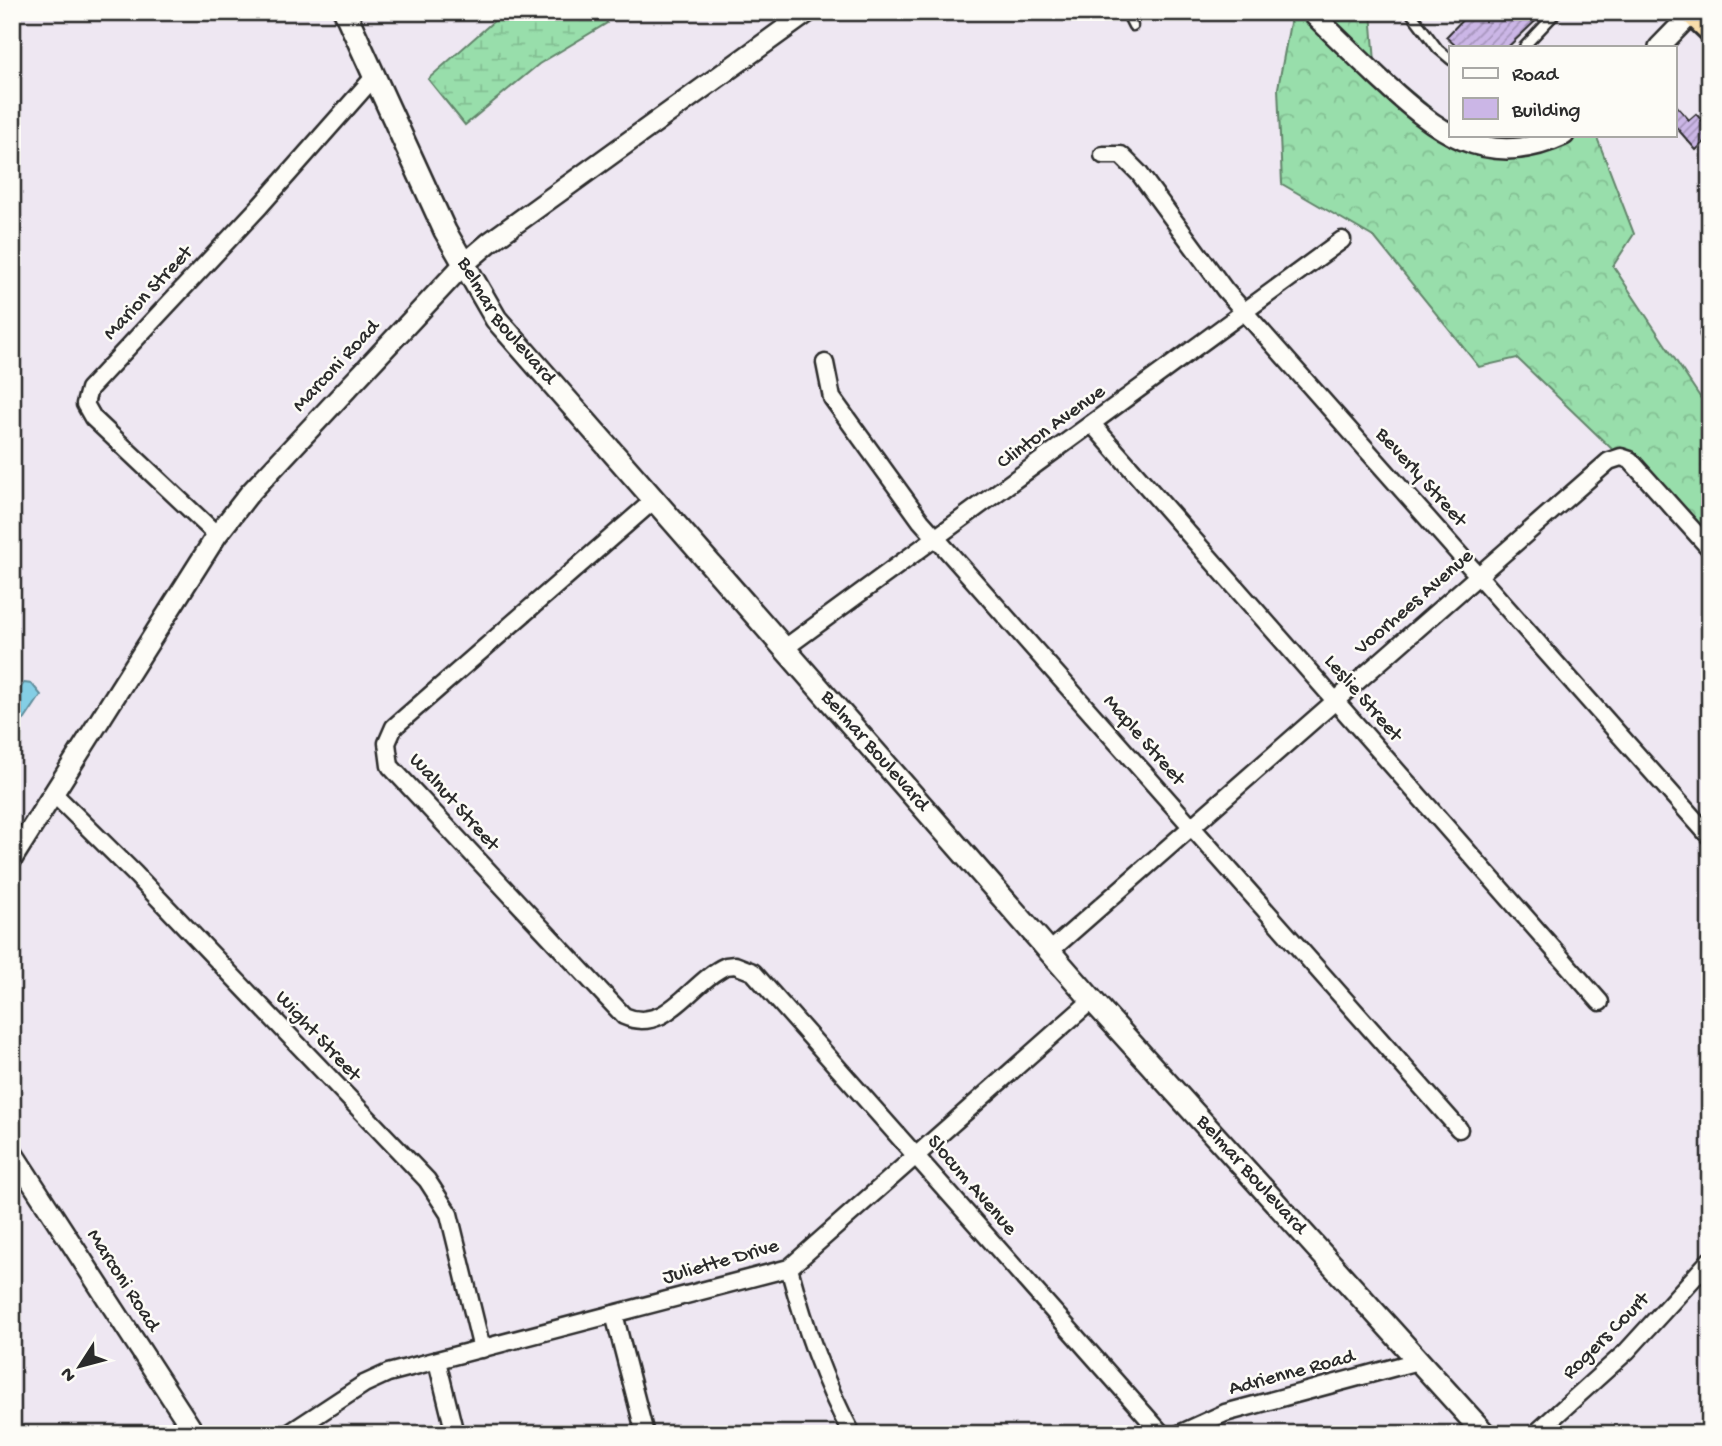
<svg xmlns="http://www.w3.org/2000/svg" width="1722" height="1446" viewBox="0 0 1722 1446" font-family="'Gochi Hand',sans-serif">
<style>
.forest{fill:url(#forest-crowns);stroke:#62846b;stroke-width:2}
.wetland{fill:url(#wetland-marsh);stroke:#62846b;stroke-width:2}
.water{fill:#84cee5;stroke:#608d9b;stroke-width:2}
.building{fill:url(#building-hatch);stroke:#2b2b2b;stroke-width:2}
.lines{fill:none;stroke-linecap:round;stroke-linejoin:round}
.service-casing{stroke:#2b2b2b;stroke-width:13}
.minor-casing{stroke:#2b2b2b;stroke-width:21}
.tertiary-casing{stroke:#2b2b2b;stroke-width:24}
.secondary-casing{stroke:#2b2b2b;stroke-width:26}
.trunk-casing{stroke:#2b2b2b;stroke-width:30}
.service{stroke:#fdfcf7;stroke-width:8}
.minor{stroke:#fdfcf7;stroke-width:16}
.tertiary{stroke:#fdfcf7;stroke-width:19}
.secondary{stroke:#fdfcf7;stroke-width:21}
.trunk{stroke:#f9deab;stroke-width:24}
.labels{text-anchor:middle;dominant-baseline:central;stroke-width:5;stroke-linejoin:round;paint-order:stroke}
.street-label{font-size:21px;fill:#2b2b2b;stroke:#fdfcf7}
</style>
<defs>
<pattern id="forest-crowns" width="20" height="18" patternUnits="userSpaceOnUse" patternTransform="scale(1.75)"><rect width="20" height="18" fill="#98deab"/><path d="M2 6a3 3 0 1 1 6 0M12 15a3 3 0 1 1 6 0" fill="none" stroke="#83bf93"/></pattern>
<pattern id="wetland-marsh" width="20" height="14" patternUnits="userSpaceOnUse" patternTransform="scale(1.75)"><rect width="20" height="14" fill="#98deab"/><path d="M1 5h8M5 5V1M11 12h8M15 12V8" fill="none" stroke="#83bf93"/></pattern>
<pattern id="building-hatch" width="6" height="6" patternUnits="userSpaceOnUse" patternTransform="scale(1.75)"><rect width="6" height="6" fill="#cbb6e6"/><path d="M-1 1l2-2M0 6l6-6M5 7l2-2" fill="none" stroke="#a594bb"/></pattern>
</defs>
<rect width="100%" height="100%" fill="#eee7f2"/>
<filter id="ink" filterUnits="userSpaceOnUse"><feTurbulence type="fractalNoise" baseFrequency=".0143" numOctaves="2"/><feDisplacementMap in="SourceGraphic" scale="14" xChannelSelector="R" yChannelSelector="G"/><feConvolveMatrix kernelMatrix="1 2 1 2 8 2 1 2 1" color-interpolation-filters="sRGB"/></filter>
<g filter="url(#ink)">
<polygon class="forest" points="1292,12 1371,12 1375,62 1478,147 1527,135 1596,135 1634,234 1613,266 1710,412 1710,543 1517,358 1479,367 1375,238 1282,184 1278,88"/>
<polygon class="wetland" points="504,12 603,12 607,23 539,64 465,125 428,79"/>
<polygon class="water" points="24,683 32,684 41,695 25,719 12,729 12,699"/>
<g class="building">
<polygon points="1470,12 1545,12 1508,47 1457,47 1446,37"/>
<polygon points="1675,104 1689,120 1696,114 1710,129 1710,137 1696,150 1675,126"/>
</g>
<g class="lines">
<defs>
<g id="service">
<polyline points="1126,12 1133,26"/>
<polyline points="1410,12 1438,49 1451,60"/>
<polyline points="1524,47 1557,12"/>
<polyline points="1705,334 1710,330"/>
</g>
<g id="minor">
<polyline points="1103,155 1121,155 1139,173 1225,290 1710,837"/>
<polyline points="825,363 832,398 921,521 1459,1129"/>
<polyline points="1092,424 1600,1002"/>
<path d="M 654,500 L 394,727 L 387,743 L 390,766 L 624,1016 C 667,1035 691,981 726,966 L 735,965 L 753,972 L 1162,1434"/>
<polyline points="217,535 93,418 85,404 89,389 260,206 374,77"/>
<polyline points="785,648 1342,240"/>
<polyline points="53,793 135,874 427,1180 449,1214 482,1349"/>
<polyline points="1050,951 1609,461 1621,457 1630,460 1710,549"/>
<path d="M 789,1268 C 805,1327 823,1380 852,1434"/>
<polyline points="614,1314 645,1434"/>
<polyline points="437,1361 455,1434"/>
<polyline points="288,1434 364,1384 388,1373 789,1268 1092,1000"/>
<polyline points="1179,1434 1225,1413 1418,1361"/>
<polyline points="1535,1434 1627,1351 1710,1260"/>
</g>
<g id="tertiary">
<path d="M 1311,12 C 1334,35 1357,57 1380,79 C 1435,130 1485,172 1564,135"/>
<polyline points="1659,47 1693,12"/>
<polyline points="12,859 217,535 249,494 463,265 490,242 808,12"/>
<polyline points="12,1152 195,1434"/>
</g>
<g id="secondary">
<path id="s1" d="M 345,12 L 445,231 L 496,319 L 1092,1000 L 1485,1434"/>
</g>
<polyline id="trunk" points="1692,12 1710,29"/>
</defs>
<use href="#service" class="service-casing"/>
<use href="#minor" class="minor-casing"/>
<use href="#tertiary" class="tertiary-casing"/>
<use href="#secondary" class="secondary-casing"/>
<use href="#trunk" class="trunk-casing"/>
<use href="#service" class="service"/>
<use href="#minor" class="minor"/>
<use href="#tertiary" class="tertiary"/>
<use href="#secondary" class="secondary"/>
<use href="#trunk" class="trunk"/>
</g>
</g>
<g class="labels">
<g class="street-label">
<text transform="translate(149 294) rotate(-47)">Marion Street</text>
<text stroke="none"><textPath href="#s1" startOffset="350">Belmar Boulevard</textPath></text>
<text transform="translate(337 367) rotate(-47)">Marconi Road</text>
<text transform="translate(1052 428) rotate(-36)">Clinton Avenue</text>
<text transform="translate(1420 478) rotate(48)">Beverly Street</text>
<text transform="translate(1415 603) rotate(-41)">Voorhees Avenue</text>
<text transform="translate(1362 699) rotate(49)">Leslie Street</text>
<text transform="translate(1143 741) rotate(49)">Maple Street</text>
<text stroke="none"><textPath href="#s1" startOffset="917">Belmar Boulevard</textPath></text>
<text transform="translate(453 803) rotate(48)">Walnut Street</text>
<text transform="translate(317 1037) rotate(47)">Wight Street</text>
<text stroke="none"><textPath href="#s1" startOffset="1484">Belmar Boulevard</textPath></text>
<text transform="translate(971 1186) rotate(49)">Slocum Avenue</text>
<text transform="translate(721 1263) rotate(-16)">Juliette Drive</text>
<text transform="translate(122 1281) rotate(57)">Marconi Road</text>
<text transform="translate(1607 1337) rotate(-45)">Rogers Court</text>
<text transform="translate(1292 1374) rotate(-15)">Adrienne Road</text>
</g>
</g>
<rect width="1722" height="1446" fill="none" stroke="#fdfcf7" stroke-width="42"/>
<rect x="21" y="21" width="1680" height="1404" fill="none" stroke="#2b2b2b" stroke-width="2.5" filter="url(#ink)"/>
<rect x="1449" y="46" width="228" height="91" fill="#fdfcf7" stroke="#a9a8a5" stroke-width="2"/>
<rect x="1463" y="68" width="35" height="10" fill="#fdfcf7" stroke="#a9a8a5" stroke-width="2"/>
<text x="1512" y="80" font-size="21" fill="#2b2b2b">Road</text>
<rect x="1463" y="98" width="35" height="21" fill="#cbb6e6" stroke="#a9a8a5" stroke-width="2"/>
<text x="1512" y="116" font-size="21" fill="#2b2b2b">Building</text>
<g transform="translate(80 1366) rotate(234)" stroke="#fdfcf7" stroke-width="5" paint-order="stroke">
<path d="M0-5L12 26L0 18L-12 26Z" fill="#2b2b2b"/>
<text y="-10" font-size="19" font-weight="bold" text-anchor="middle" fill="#2b2b2b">N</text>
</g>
</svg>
